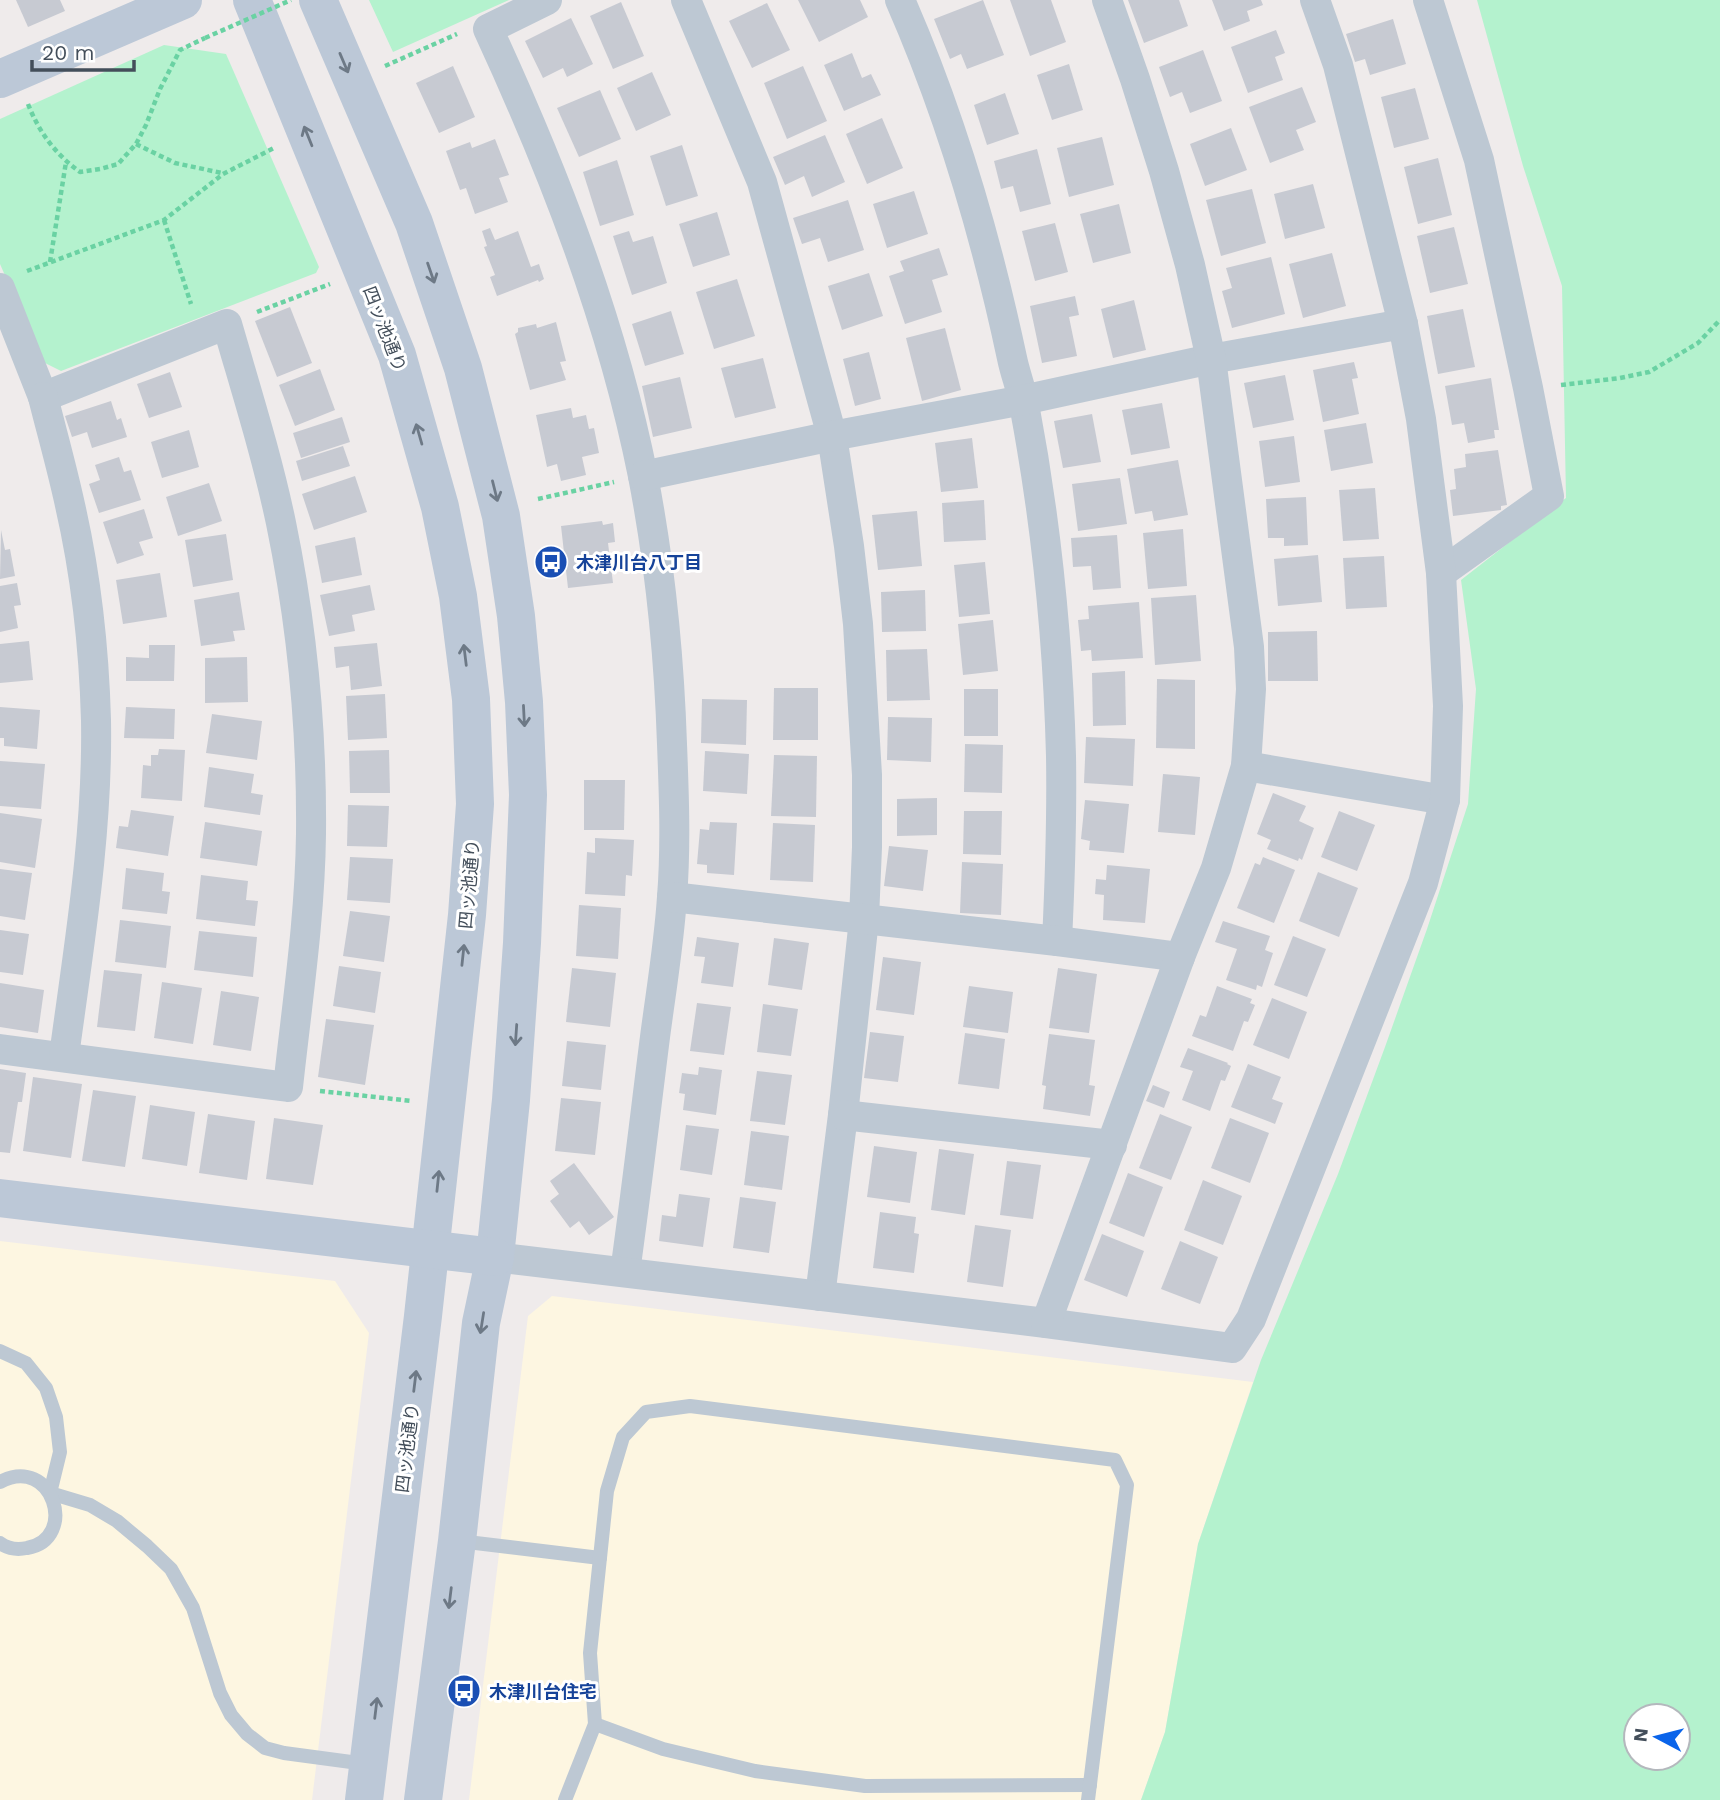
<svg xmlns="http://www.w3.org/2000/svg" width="1720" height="1800" viewBox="0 0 1720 1800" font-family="'Work Sans','Noto Sans JP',sans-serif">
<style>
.commercial{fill:#fdf6e1}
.green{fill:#b4f2ce;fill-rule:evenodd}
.building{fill:#c7cad2}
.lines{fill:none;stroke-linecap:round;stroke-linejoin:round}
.path{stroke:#6ad2a3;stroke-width:4.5;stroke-dasharray:5 3.5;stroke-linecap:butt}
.lane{stroke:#bdc8d3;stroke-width:14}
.street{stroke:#bdc8d3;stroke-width:30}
.secondary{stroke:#bcc8d7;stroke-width:38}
.path-bridge{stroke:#6ad2a3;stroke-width:4.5;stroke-dasharray:5 3.5;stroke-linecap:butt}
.oneway{stroke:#6d7986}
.labels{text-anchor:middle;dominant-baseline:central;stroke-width:6;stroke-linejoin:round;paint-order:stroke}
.street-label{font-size:18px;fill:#434e5a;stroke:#fff}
.transit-label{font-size:18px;font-weight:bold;fill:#164399;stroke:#fff;text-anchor:start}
</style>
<rect width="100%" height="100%" fill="#efebeb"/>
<g class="commercial">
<polygon points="0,1241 335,1281 369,1333 312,1800 0,1800"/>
<polygon points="552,1296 1253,1382 1198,1544 1165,1732 1141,1800 469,1800 528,1316"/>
</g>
<g class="green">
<polygon points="369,0 509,0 393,52"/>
<path d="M 1477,0 L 1720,0 L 1720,1800 L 1141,1800 L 1165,1732 L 1198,1544 L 1261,1360 L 1338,1174 L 1385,1047 L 1427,929 L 1468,804 L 1476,689 L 1461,580 L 1566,498 L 1562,286 L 1523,166 ZM 1636,1716 L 1678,1716 L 1678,1758 L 1636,1758 Z"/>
<polygon points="164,45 226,54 319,267 316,273 61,371 43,362 0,264 0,119"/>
</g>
<g class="building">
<polygon points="16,0 60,0 65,11 28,27"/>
<polygon points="798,0 860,0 868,17 819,42"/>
<polygon points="983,0 1004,55 967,69 961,54 950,59 934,19"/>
<polygon points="1010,0 1051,0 1066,42 1030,56"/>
<polygon points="1128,0 1179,0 1188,26 1144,43"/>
<polygon points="1212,0 1261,0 1263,5 1247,11 1250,21 1224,31"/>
<polygon points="621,2 644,56 613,69 590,16"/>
<polygon points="767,3 790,50 752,68 729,21"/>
<polygon points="571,18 593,64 567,77 563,68 543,78 525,41"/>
<polygon points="1393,19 1406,64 1370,75 1365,59 1355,62 1346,34"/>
<polygon points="1276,30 1285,53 1275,57 1283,80 1248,93 1231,47"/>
<polygon points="1203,50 1222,101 1190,113 1182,92 1170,97 1159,67"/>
<polygon points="852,53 862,78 871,74 881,95 844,111 824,65"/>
<polygon points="1069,64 1083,110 1052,120 1037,75"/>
<polygon points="453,66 475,117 439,133 416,83"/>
<polygon points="803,66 827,121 787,139 764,83"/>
<polygon points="652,72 671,115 636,131 617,88"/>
<polygon points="1302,87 1316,122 1296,130 1304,150 1270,163 1249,107"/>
<polygon points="1415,88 1429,139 1394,148 1381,97"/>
<polygon points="600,90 621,139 579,157 557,108"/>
<polygon points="1005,93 1019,134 987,145 974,105"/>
<polygon points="882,118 903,168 867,184 846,134"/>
<polygon points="1231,128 1247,170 1205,186 1190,144"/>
<polygon points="825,135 845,182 812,197 804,176 785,185 773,157"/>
<polygon points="1102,137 1114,185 1069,197 1057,148"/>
<polygon points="495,139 509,175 499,178 508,202 475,214 466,188 460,190 446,151 470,142 472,148"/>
<polygon points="682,145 698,196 666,206 650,156"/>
<polygon points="1037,149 1051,204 1020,212 1013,186 1001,189 994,161"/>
<polygon points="1438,158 1452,215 1418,224 1404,167"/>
<polygon points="617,160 634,215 600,226 583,172"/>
<polygon points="1313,184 1325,228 1285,239 1274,194"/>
<polygon points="1252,189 1266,243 1221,256 1206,200"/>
<polygon points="914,191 928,234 887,248 873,204"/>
<polygon points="848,200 864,250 828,262 820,238 802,244 793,218"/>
<polygon points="1119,204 1131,253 1093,263 1080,214"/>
<polygon points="717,212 730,255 693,267 679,224"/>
<polygon points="1055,223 1068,272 1035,281 1022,231"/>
<polygon points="1454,227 1468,284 1430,293 1417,236"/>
<polygon points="490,228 495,240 518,231 531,267 539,264 544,279 539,282 538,280 497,296 490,277 495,275 484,247 487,246 482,231"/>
<polygon points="629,231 633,242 653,236 667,283 632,295 613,236"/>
<polygon points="939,248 948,275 932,280 942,312 905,324 889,276 904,271 900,261"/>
<polygon points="1332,253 1346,306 1303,318 1289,264"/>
<polygon points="1271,257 1285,314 1232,328 1222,291 1232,288 1226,268"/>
<polygon points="869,273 883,316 842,330 828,286"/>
<polygon points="737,279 755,336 714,349 696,292"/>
<polygon points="1075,296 1079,315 1069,317 1077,356 1042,363 1030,306"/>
<polygon points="1134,300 1146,350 1113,358 1101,309"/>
<polygon points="290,307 312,363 277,377 255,321"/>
<polygon points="1463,309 1475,367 1438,374 1427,316"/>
<polygon points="671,311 684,354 645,366 632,324"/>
<polygon points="556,322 566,361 560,362 566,380 530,390 515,334 518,332 518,328 536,324 537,328"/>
<polygon points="945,328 961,390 922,401 906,338"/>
<polygon points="869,352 881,399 855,406 843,359"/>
<polygon points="763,358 776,408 735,418 721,368"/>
<polygon points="1354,362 1358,378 1352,379 1359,414 1323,422 1313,370"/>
<polygon points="320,369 335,410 295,426 279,385"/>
<polygon points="170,372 182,407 149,418 137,384"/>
<polygon points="1285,375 1294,420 1253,428 1244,383"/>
<polygon points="680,377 692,428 653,437 642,386"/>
<polygon points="1491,378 1499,430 1494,430 1495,438 1468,443 1464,423 1452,425 1445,386"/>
<polygon points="111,401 117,420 121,418 127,437 92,448 87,432 72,437 65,416"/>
<polygon points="1162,403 1170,448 1131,455 1122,410"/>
<polygon points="571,408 573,418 586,415 589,429 594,428 599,453 582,457 586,475 561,481 557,464 547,467 536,415"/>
<polygon points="1092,414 1101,462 1063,468 1054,421"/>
<polygon points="342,417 350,442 301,458 293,433"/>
<polygon points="1366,423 1373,463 1331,471 1324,430"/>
<polygon points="189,430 199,467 162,478 151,442"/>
<polygon points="1294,436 1300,482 1265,487 1259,441"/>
<polygon points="972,438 978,488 941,492 935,443"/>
<polygon points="343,446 350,466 302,481 296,461"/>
<polygon points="1498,450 1507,505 1501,506 1501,510 1453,516 1450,490 1456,489 1454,469 1466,467 1465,454"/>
<polygon points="119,457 124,472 131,470 141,500 99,513 89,484 100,480 95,465"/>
<polygon points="1178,460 1188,515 1154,521 1152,511 1135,514 1127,469"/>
<polygon points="355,476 367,512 314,530 302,494"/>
<polygon points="1120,478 1127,524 1078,531 1072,484"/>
<polygon points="209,483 222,521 178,536 166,497"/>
<polygon points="1375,488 1379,539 1343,541 1339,490"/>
<polygon points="1306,497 1308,545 1284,546 1284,538 1268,538 1266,499"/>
<polygon points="984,500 986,540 944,542 942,503"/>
<polygon points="144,509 153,538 139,542 144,555 117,564 103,522"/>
<polygon points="917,511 922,566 878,570 872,515"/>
<polygon points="602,521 603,525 613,523 615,542 608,543 613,583 568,588 561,526"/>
<polygon points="1183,529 1187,586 1148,589 1143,533"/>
<polygon points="1,530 5,550 10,549 15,576 0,579"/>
<polygon points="226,534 233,580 193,587 185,540"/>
<polygon points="1117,535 1121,588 1093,590 1091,566 1073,567 1071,538"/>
<polygon points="355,537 362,575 322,583 315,546"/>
<polygon points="1318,555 1322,602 1278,606 1274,559"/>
<polygon points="1384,556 1387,607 1346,609 1343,558"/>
<polygon points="985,562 990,614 959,617 954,565"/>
<polygon points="160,573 167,617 123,624 116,580"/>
<polygon points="17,583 21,605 14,606 18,628 0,632 0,586"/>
<polygon points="370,585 375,610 352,615 355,631 329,636 320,595"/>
<polygon points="925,590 926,631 882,632 881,592"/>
<polygon points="239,592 245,630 233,631 235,641 201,646 194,600"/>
<polygon points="1196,595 1201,661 1155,665 1151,598"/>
<polygon points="1139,602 1143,658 1092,661 1091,650 1081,651 1078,620 1089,619 1088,606"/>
<polygon points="993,620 998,671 963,675 958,624"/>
<polygon points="1317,631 1318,681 1268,681 1268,632"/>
<polygon points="29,641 33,680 0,683 0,644"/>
<polygon points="377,643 382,686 351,690 349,666 336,668 334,647"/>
<polygon points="149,645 175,645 174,681 126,681 126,657 149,658"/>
<polygon points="927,649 930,700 887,701 886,650"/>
<polygon points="247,657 248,702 205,703 205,658"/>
<polygon points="1125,671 1126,725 1093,726 1092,673"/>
<polygon points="1157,679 1195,680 1195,749 1156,748"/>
<polygon points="774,688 818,688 818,740 773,740"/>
<rect x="964" y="689" width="34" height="47"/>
<polygon points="385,694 387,738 348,740 346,696"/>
<polygon points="702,699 747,700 746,745 701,743"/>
<polygon points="0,707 40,710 37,749 4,746 4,738 0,738"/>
<polygon points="126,707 175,709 174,739 124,738"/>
<polygon points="212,714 262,721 257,760 206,753"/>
<polygon points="888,717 932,718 931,762 887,760"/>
<polygon points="1086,737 1135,739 1133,786 1084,783"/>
<polygon points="965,744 1003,745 1002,793 964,792"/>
<polygon points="159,749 185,750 182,801 141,798 143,765 151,766 151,755 158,755"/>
<polygon points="389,750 390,793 350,793 349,751"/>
<polygon points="705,751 749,754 747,794 703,791"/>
<polygon points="774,755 817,756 816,817 771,816"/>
<polygon points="0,761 45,764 41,809 0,806"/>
<polygon points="209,767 254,774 251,793 263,795 260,815 204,807"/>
<polygon points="1163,774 1200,777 1195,835 1158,832"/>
<polygon points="584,780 625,780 624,830 584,830"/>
<polygon points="1273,793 1306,806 1299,821 1314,828 1302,860 1299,858 1298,861 1267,849 1271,840 1257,834"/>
<polygon points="937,798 937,835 897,836 897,799"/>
<polygon points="1085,800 1129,804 1124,853 1089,850 1090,841 1081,839"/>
<polygon points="348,805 389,806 387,847 347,846"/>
<polygon points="131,810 174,816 168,856 116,848 119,826 128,827"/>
<polygon points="964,811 1002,811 1001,855 963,854"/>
<polygon points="1339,811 1375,825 1357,871 1321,857"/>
<polygon points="0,813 42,819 35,868 0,862"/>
<polygon points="205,822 262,831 257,866 200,858"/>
<polygon points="710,822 737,823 734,875 707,873 707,865 697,864 700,829 709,830"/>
<polygon points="773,823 815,825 813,882 770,880"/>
<polygon points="595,838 634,840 632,876 626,875 625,896 585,894 587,852 595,853"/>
<polygon points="889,846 928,850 923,891 884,886"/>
<polygon points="350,857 393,859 390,903 347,900"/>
<polygon points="1263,857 1295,870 1274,923 1237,908 1255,863 1260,865"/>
<polygon points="962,862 1003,864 1001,915 960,913"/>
<polygon points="1107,865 1150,869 1145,923 1103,920 1104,895 1095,894 1096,879 1106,880"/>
<polygon points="126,868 164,873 162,891 170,892 167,914 122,909"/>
<polygon points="0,869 32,873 25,920 0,916"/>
<polygon points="1318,872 1358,888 1339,937 1299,921"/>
<polygon points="201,875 248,881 246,900 258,901 255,926 196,919"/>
<polygon points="579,905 621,908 618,959 576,956"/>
<polygon points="350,911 390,916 384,962 343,956"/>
<polygon points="120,920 171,926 166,968 115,962"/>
<polygon points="1223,921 1270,936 1265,950 1273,953 1262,987 1257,985 1256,990 1226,980 1237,949 1215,942"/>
<polygon points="0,930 29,934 23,975 0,972"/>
<polygon points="199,931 257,937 253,977 194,970"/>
<polygon points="1293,936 1326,949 1307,997 1274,985"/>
<polygon points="697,937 739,943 733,987 701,983 705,957 694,956"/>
<polygon points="774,938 809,943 802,990 768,985"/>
<polygon points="883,957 921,962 914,1015 876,1010"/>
<polygon points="339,966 381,972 375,1013 333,1006"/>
<polygon points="572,968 616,973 610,1027 566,1022"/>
<polygon points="1058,968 1097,974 1089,1033 1049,1028"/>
<polygon points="104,970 142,974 135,1031 97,1027"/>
<polygon points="162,982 202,988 193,1044 154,1038"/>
<polygon points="0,983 44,990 38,1033 0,1027"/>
<polygon points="969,986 1013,992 1008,1033 963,1027"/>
<polygon points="1217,986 1252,999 1250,1003 1255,1005 1248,1022 1244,1021 1233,1051 1192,1036 1200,1015 1206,1017"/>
<polygon points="221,991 259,997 251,1051 213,1045"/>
<polygon points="1272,998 1307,1012 1289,1059 1253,1045"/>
<polygon points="697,1003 731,1007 724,1055 690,1051"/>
<polygon points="763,1004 798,1009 791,1056 757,1052"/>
<polygon points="326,1019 374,1025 365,1085 318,1077"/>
<polygon points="870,1032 904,1036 898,1082 864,1078"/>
<polygon points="965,1033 1005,1039 999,1089 958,1084"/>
<polygon points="1049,1034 1095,1040 1089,1085 1095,1086 1090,1116 1043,1109 1046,1086 1042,1085"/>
<polygon points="567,1041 606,1045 601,1090 562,1086"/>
<polygon points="1188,1048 1228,1063 1227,1064 1231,1066 1225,1081 1221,1080 1210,1111 1182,1100 1193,1071 1180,1067"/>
<polygon points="1248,1064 1281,1077 1272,1099 1283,1103 1275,1124 1231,1107"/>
<polygon points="699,1067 722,1070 716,1115 683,1110 685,1094 679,1093 682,1073 698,1075"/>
<polygon points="0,1069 26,1073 22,1102 18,1102 10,1153 0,1152"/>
<polygon points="757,1071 792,1075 785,1125 750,1121"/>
<polygon points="33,1077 82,1084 71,1158 23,1151"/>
<polygon points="1153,1085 1170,1092 1164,1108 1146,1101"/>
<polygon points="93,1090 136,1096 125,1167 82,1161"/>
<polygon points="561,1098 601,1102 595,1155 555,1151"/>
<polygon points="150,1105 195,1112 187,1166 142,1159"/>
<polygon points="208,1114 255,1121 247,1180 199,1173"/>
<polygon points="1160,1114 1192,1127 1171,1180 1139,1168"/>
<polygon points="274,1118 323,1125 313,1185 266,1179"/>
<polygon points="1230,1118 1269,1133 1250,1183 1211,1168"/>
<polygon points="686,1125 719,1129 712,1175 680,1170"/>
<polygon points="751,1131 789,1136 782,1190 744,1185"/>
<polygon points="874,1146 917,1152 910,1203 867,1197"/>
<polygon points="939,1149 974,1154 965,1215 931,1210"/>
<polygon points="1007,1161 1041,1165 1033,1219 1000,1215"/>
<polygon points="574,1163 614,1217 589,1235 579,1221 570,1228 550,1201 559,1194 550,1181"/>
<polygon points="1128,1173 1163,1187 1144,1237 1109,1223"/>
<polygon points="1203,1180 1242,1196 1223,1245 1184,1230"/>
<polygon points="679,1194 710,1198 703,1247 659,1241 662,1215 676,1217"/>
<polygon points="740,1197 776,1202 769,1253 733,1248"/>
<polygon points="880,1212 916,1217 914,1233 919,1234 914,1273 873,1268"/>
<polygon points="975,1225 1011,1230 1003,1287 967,1282"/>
<polygon points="1102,1234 1144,1251 1127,1297 1084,1280"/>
<polygon points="1180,1241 1218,1257 1200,1304 1161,1289"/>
</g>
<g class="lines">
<g class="path">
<polyline points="385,66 457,34"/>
<path d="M 28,104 C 39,132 55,154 80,172 L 100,169 L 118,164 L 136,144 L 146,125 L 160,89 L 180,50 L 205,38"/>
<polyline points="136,144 175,163 222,173"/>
<polyline points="164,220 191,304"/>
<polyline points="50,262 66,162"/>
<polyline points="27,271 164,220 223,174 274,148"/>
<polyline points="257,312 330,284"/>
<polyline points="1561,385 1620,378 1649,372 1698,343 1720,320"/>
<polyline points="538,499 614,482"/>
<polyline points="320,1091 412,1101"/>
</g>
<g class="lane">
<polyline points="0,1351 26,1363 46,1388 56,1417 60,1452 50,1493 90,1505 117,1521 147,1546 171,1569 193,1608 220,1693 231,1715 247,1734 265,1748 284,1753 366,1764"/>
<path d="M 0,1482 C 53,1454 79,1539 27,1548 C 17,1550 8,1549 0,1543"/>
<polyline points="459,1541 600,1558"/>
<polyline points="595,1724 663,1749 755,1771 865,1786 1090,1785"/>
<polyline points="565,1800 595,1724 590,1653 607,1491 623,1437 646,1412 690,1406 1115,1460 1127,1485 1088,1800"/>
</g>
<g class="street">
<path d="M 547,0 L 488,29 C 554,172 612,321 643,476 C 660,564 669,654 672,744 C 674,794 676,847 672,897 C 669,944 661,991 655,1037 C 645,1116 636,1194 625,1272"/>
<polyline points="686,0 762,182 832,436 849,546 858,624 867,775 867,847 864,919 843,1115 820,1296"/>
<path d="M 900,0 C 950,114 986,236 1012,358 C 1015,373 1021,388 1024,404 C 1046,520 1058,638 1061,756 C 1062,818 1060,879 1057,941"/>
<polyline points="1428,0 1479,160 1528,388 1549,496 1441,573"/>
<path d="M 0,288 L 43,397 L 227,324 C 246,390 267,456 281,523 C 302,625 312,730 311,834 C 310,919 297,1003 288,1087 L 0,1049"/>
<path d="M 43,397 C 52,433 62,468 70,505 C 86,575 94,648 96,720 C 98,833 79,945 64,1056"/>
<polyline points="643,476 832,436 1023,400 1211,359 1403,324"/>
<polyline points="1246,766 1445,800"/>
<polyline points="672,897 1057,941 1180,957"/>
<polyline points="843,1115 1112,1145"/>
<polyline points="495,1257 1046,1323 1232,1348 1251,1319 1423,883 1445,800 1448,706 1441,573 1421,419 1403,324 1338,65 1315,0"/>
<polyline points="1046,1323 1180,957 1216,868 1246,766 1251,689 1249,647 1211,359 1190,265 1164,171 1135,79 1107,0"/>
</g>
<g class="secondary">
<polyline points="252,0 397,355 440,507 458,596 471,699 475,804 467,915 423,1316 364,1800"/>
<polyline points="318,0 414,223 463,368 501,516 516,616 524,702 528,795 522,943 511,1100 495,1257 481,1323 457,1541 423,1800"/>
<polyline points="0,79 183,0"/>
<polyline points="0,1198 495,1257"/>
</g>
<polyline class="path-bridge" points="205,38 291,0"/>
</g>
<defs><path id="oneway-shaft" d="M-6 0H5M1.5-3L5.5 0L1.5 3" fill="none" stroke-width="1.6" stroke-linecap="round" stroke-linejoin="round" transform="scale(1.75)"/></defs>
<g class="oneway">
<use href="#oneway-shaft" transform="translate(344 63) rotate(67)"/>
<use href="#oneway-shaft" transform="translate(308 136) rotate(-112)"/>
<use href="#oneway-shaft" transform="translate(431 273) rotate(71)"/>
<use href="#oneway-shaft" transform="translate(419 434) rotate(-106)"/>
<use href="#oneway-shaft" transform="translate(495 491) rotate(76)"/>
<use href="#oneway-shaft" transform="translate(465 655) rotate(-97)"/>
<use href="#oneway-shaft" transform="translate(524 716) rotate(87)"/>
<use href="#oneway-shaft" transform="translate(463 955) rotate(-84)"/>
<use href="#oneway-shaft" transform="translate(516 1035) rotate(94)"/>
<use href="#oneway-shaft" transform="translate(438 1181) rotate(-84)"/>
<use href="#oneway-shaft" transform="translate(482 1323) rotate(99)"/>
<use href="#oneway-shaft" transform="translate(415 1381) rotate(-83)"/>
<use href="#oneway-shaft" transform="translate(450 1598) rotate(97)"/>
<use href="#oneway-shaft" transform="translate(376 1708) rotate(-83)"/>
</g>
<defs>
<symbol id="bus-disc" viewBox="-11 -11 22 22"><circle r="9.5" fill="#1a4fb4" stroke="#fff"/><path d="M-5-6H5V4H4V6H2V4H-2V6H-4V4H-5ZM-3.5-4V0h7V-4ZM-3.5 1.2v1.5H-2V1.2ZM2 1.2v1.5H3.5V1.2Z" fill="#fff"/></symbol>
</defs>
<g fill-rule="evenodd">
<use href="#bus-disc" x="532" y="543" width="38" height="38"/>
<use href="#bus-disc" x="445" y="1672" width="38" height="38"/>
</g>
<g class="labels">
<g class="street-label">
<text transform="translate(385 329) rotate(69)">四ッ池通り</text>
<text transform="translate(469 884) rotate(-85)">四ッ池通り</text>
<text transform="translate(407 1448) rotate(-83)">四ッ池通り</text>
</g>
<g class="transit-label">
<text x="576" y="562">木津川台八丁目</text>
<text x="489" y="1691">木津川台住宅</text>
</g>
</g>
<g transform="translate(1657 1737) rotate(277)"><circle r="33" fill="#ffffff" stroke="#b4b8bd" stroke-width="2"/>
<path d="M0-5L12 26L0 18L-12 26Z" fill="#0a64ea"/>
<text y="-10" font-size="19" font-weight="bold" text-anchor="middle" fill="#434e5a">N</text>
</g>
<path d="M32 60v10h102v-10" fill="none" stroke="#434e5a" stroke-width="3.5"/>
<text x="42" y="60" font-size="21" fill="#434e5a" stroke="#ffffff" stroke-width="5" paint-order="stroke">20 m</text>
</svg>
